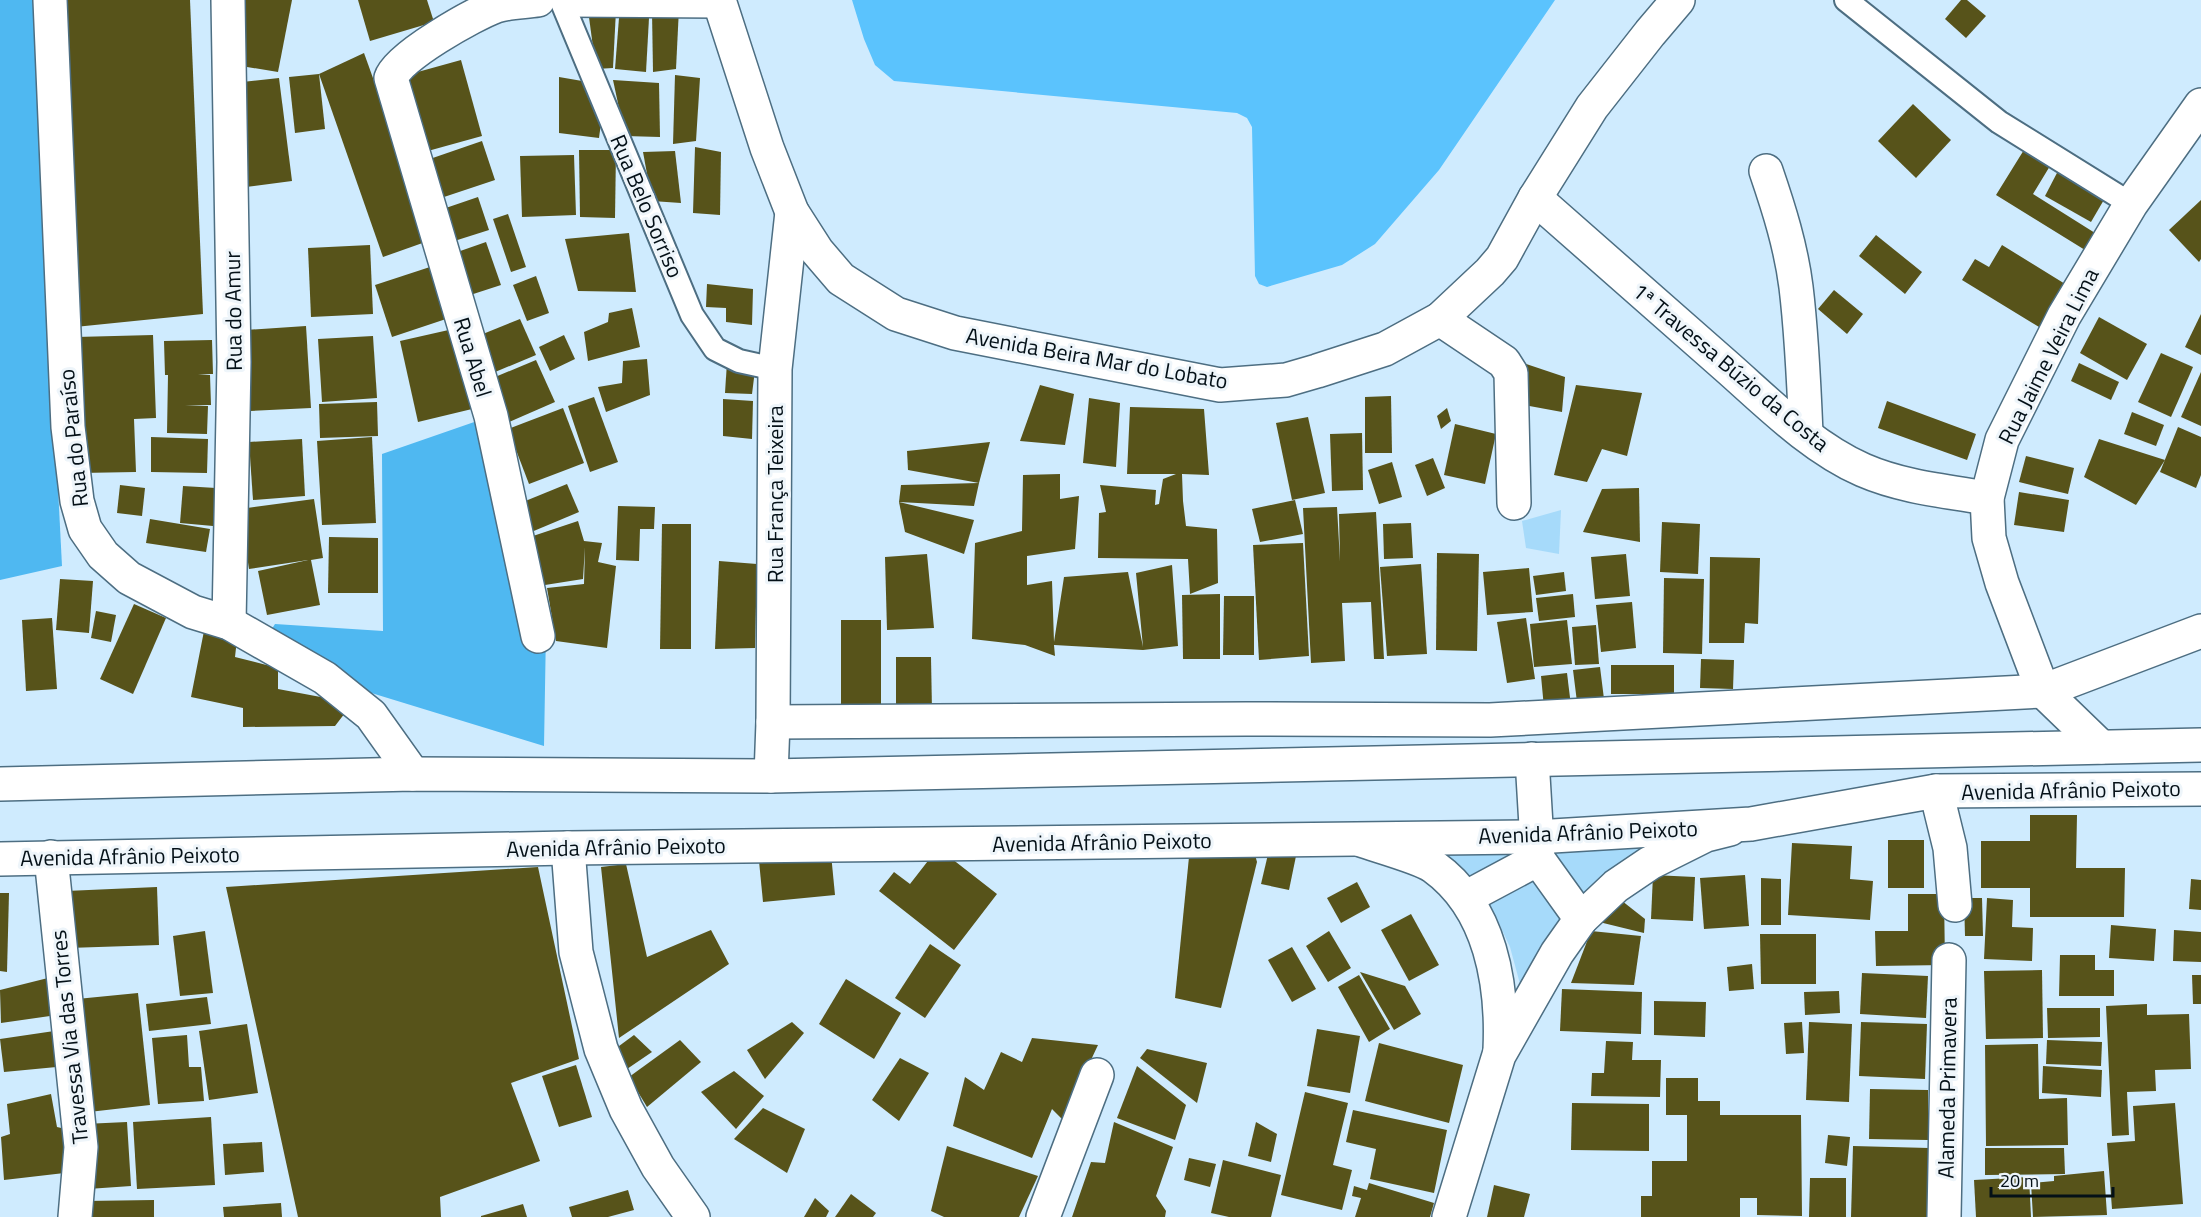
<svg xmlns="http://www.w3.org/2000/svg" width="2201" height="1217" viewBox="0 0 2201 1217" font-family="'Titillium Web',sans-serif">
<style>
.green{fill:#a6dafa}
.forest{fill:#4fb8f1}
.water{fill:#5bc3fd}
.building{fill:#57531a}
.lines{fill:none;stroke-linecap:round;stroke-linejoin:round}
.lane-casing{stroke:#4d6e82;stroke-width:26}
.street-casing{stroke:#4d6e82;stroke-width:36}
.secondary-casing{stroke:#4d6e82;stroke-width:36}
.primary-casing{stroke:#4d6e82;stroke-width:36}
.lane{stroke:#fff;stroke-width:22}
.street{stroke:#fff;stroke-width:33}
.secondary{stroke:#fff;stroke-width:33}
.primary{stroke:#fff;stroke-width:33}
.labels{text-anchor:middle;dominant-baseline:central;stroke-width:6;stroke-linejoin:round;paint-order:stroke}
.street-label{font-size:22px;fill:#041017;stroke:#eef5fa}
</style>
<rect width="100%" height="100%" fill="#cfebfe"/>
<g class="green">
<polygon points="1561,510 1559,554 1526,548 1522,521"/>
<polygon points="1656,840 1523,995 1510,947 1486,896 1443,852"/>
</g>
<g class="forest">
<polygon points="0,0 33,0 62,566 0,580"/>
<polygon points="480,420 546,630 544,746 254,657 275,624 383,631 382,454"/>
</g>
<polygon class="water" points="852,0 1555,0 1439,170 1375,244 1342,265 1267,287 1259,284 1255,276 1252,127 1247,118 1237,113 894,81 875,65 864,39"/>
<g class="building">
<polygon points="67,0 190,0 203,314 75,327"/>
<polygon points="233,0 292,0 278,72 235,65"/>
<polygon points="358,0 427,0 434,22 370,41"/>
<polygon points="1961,0 1967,0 1986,16 1966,38 1945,19"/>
<polygon points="679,8 676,69 653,72 652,11"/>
<polygon points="588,10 616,10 613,68 596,69"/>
<polygon points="619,18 649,18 646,72 615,69"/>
<polygon points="364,53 431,240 383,257 319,74"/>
<polygon points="461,60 482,136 417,154 396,78"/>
<polygon points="319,74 325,129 295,133 289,77"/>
<polygon points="675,75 700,78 696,141 673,144"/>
<polygon points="559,77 588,82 602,115 599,138 559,133"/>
<polygon points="279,78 292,181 246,187 233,83"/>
<polygon points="613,80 659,83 660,137 625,136"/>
<polygon points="1913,104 1951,140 1916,178 1878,141"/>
<polygon points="482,141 495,180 438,199 424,161"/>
<polygon points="2027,145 2053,161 2033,194 2095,233 2085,250 1996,195"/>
<polygon points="695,147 721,152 720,215 693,213"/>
<polygon points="579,150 616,150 615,218 580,217"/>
<polygon points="675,151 681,203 652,201 643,152"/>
<polygon points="574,155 576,215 522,217 520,156"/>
<polygon points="2058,171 2105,198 2091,222 2045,196"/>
<polygon points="478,197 489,230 448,243 437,211"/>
<polygon points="2201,200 2201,259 2199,262 2169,230"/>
<polygon points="508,214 526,267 511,272 493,219"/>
<polygon points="629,233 636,292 578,291 565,239"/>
<polygon points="1876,235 1922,272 1905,294 1859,256"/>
<polygon points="486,242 501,285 461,298 446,256"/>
<polygon points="370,245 373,314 311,317 308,248"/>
<polygon points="2002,245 2070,287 2044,330 1962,280 1975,259 1989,267"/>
<polygon points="433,266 449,318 392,337 375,285"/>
<polygon points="536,276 549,313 527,321 513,285"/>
<polygon points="707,284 753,289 752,325 726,322 726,308 706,307"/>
<polygon points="1834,290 1863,314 1847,334 1818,309"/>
<polygon points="632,308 640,347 588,361 584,332 608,322 609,313"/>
<polygon points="2201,314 2201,355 2185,347"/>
<polygon points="2099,317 2147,344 2127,380 2080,353"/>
<polygon points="520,319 536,355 488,375 473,338"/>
<polygon points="306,326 311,408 250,411 245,330"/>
<polygon points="453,329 472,409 418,422 400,341"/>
<polygon points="153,335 156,418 134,419 136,472 80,473 76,337"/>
<polygon points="564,335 575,359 550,371 539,347"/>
<polygon points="373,336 377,398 322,402 318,339"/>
<polygon points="212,340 213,374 198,374 210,375 211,405 185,405 208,406 207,434 167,433 168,375 165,375 164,341"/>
<polygon points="2161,353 2193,367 2171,417 2138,402"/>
<polygon points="647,359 650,395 606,412 598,387 622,383 623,361"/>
<polygon points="536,360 555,402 507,423 488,380"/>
<polygon points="727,362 755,370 752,394 725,393"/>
<polygon points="1523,363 1565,377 1562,412 1518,404"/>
<polygon points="2079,363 2119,382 2111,400 2071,381"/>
<polygon points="2201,372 2201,426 2181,417"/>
<polygon points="1040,385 1074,394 1065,445 1020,441"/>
<polygon points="1576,385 1642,393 1627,456 1602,449 1587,482 1554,475"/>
<polygon points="1391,396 1392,453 1365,453 1365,397"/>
<polygon points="594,397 618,462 590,472 568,406"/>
<polygon points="1089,398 1120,403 1116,467 1083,463"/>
<polygon points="723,399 753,401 752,439 723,436"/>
<polygon points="1887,401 1976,434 1967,460 1878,428"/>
<polygon points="377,402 378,436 320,438 319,404"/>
<polygon points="1130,407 1204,409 1209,475 1182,474 1183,501 1186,526 1217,529 1218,583 1190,594 1188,559 1098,558 1099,513 1106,512 1100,485 1156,490 1155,505 1159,504 1163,479 1176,474 1127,474"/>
<polygon points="563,408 584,463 529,484 508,429"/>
<polygon points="1447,408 1451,421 1441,429 1437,416"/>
<polygon points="2132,412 2164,425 2156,446 2124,434"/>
<polygon points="1308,417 1325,493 1292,500 1276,423"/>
<polygon points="1455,424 1496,434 1485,484 1444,475"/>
<polygon points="2178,427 2201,437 2201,475 2196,488 2160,472"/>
<polygon points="1362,433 1363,490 1332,491 1330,434"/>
<polygon points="151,437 208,439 207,473 151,472"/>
<polygon points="372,437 376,523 322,525 317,441"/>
<polygon points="302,439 305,496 253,500 249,442"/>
<polygon points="2099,439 2165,460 2136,505 2084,477"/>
<polygon points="990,442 979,483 908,470 907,451"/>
<polygon points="2026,456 2074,468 2068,494 2019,482"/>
<polygon points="1433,458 1445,488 1427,496 1415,465"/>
<polygon points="1392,462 1402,497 1379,504 1368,470"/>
<polygon points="1060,474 1060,499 1079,496 1075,549 1027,556 1027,585 1052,581 1054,642 1064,577 1128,572 1143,647 1136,573 1172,565 1178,646 1143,650 1054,645 1055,656 1025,645 972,639 975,543 1022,531 1023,475"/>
<polygon points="979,483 974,506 899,502 901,485"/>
<polygon points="567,484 579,512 529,533 518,504"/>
<polygon points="120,485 145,488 142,516 117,513"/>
<polygon points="183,486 216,488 213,526 180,523"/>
<polygon points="1639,488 1640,542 1583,532 1602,489"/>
<polygon points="2019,492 2069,500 2064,532 2014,525"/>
<polygon points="314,499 323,558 311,560 320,605 267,615 258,571 308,560 249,569 240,509"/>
<polygon points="1295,500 1303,534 1260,542 1252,509"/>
<polygon points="899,502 974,520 964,554 905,532"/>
<polygon points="618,506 655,507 654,529 640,529 639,561 616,560"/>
<polygon points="1337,507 1340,561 1339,514 1376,512 1384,659 1374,659 1371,602 1342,603 1345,661 1311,663 1303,508"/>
<polygon points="150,519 210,529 206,552 146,543"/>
<polygon points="578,521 584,541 602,543 598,562 616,566 607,648 556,641 547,588 584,584 585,547 583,579 545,585 530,537"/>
<polygon points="1662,522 1700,524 1698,574 1660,572"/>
<polygon points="1411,523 1413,558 1384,559 1383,524"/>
<polygon points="662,524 691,524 691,649 660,649"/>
<polygon points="329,537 378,538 378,593 328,593"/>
<polygon points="1303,543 1309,656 1259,660 1253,545"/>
<polygon points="1437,553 1479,554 1477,651 1436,650"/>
<polygon points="927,554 934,628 887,630 885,557"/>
<polygon points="1626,554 1630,596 1595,599 1591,557"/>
<polygon points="1710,557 1760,558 1758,624 1745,623 1744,643 1709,643"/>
<polygon points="719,561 757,564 755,648 715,649"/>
<polygon points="1421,564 1427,654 1387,656 1380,567"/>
<polygon points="1529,568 1533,612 1487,615 1483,572"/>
<polygon points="1564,572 1566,591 1536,595 1533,576"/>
<polygon points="1664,578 1704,579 1702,654 1663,653"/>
<polygon points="60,579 93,581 89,633 56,630"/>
<polygon points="1220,594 1220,659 1183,659 1182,595"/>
<polygon points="1573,594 1575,617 1539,621 1536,598"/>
<polygon points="1224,596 1254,596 1254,655 1223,655"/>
<polygon points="1632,602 1636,648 1601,652 1596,605"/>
<polygon points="134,604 166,618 133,694 100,679"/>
<polygon points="96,611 116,615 111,642 91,638"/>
<polygon points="52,618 57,689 26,691 22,620"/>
<polygon points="1526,618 1535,679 1507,683 1497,622"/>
<rect x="841" y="620" width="40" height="95"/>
<polygon points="1567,620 1572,664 1534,667 1530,624"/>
<polygon points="1596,625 1599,664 1575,665 1572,627"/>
<polygon points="204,631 237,639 235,657 278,668 278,689 326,698 345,713 335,726 243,727 243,708 191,697"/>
<polygon points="896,657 931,657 932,711 896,711"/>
<polygon points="1701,659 1734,660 1733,689 1700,688"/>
<rect x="1611" y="665" width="63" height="29"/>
<polygon points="1600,667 1605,707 1578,710 1573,670"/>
<polygon points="1567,673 1571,706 1544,708 1541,676"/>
<polygon points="2030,815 2077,815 2076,868 2125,868 2124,917 2030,917 2030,888 1981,888 1981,841 2030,841"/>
<rect x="1888" y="840" width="36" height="48"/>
<polygon points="1792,843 1852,846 1850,879 1873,881 1870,920 1788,915"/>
<polygon points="938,848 997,894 954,950 879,891 894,872 910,884"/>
<polygon points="1269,850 1296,856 1289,890 1261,884"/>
<polygon points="1254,851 1257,862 1221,1008 1175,998 1189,857"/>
<polygon points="831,854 835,895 763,902 759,861"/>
<polygon points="626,864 647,957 711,930 729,964 619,1038 601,867"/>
<polygon points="538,867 579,1059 511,1083 540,1161 440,1197 441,1217 298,1217 226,887"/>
<polygon points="1653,875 1695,877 1693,921 1651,919"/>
<polygon points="1745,875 1749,926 1704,929 1700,878"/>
<polygon points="1761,878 1781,879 1781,925 1761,925"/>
<polygon points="2191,879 2201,880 2201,910 2189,909"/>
<polygon points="1357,882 1370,907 1341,923 1327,898"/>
<polygon points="157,887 159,945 68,948 66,891"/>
<polygon points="0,893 9,893 7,972 0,971"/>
<polygon points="1908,894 1944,894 1945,965 1876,966 1875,931 1908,931"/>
<polygon points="1617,897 1645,919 1644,933 1595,921"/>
<polygon points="1964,898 1982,898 1983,936 1965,936"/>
<polygon points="1987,898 2013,900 2012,927 2033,928 2032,961 1984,959"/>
<polygon points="1411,914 1439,965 1409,981 1381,930"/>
<polygon points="2111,925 2156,929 2154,961 2109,958"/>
<polygon points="2174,930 2201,932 2201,962 2173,961"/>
<polygon points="205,931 213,993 180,996 173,936"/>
<polygon points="1329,931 1351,968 1328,982 1306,946"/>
<polygon points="1591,931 1641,936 1634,985 1571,983"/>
<polygon points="1760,934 1816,934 1816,984 1761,984"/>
<polygon points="930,944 961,965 925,1018 895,998"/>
<polygon points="1292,947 1316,989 1292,1002 1268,960"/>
<polygon points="2060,955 2095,955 2095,970 2114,970 2114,996 2059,996"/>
<polygon points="1752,964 1754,989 1729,991 1727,967"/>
<polygon points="2042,970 2043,1038 1986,1039 1984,971"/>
<polygon points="1360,972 1405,986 1421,1014 1394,1030"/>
<polygon points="1862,973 1928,976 1926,1018 1860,1014"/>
<polygon points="1359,975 1390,1029 1369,1042 1338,987"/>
<polygon points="2192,975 2201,975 2201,1004 2193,1004"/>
<polygon points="56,976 57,1015 1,1023 0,990"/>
<polygon points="846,979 901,1013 874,1059 819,1024"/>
<polygon points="1562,989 1642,992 1641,1034 1560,1031"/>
<polygon points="1839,991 1840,1013 1805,1015 1804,992"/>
<polygon points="138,993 150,1105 89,1112 77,999"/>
<polygon points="207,997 211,1024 149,1031 146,1004"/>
<polygon points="1654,1001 1706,1002 1705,1037 1654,1035"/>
<polygon points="2147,1004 2147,1015 2189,1014 2191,1069 2155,1070 2156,1091 2127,1092 2129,1135 2112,1136 2106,1006"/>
<polygon points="2047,1008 2100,1008 2100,1037 2048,1038"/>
<polygon points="792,1022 804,1033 765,1079 747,1050"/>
<polygon points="1802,1022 1804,1053 1786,1054 1784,1023"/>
<polygon points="1809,1022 1852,1024 1849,1102 1806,1100"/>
<polygon points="1861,1022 1927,1024 1925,1079 1859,1076"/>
<polygon points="247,1024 258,1093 209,1100 199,1031"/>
<polygon points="1317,1029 1360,1036 1350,1093 1307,1086"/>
<polygon points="61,1030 67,1066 4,1072 0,1039"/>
<polygon points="187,1035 189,1067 201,1067 204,1101 158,1104 152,1038"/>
<polygon points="634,1035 652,1052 627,1069 615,1049"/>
<polygon points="1032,1038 1098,1045 1082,1079 1066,1123 1052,1109 1032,1158 953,1126 965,1077 984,1090 1001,1052 1022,1062"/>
<polygon points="680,1040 701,1062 647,1107 629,1077"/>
<polygon points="2047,1040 2102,1042 2101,1066 2046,1064"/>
<polygon points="1606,1041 1633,1042 1632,1060 1661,1060 1660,1097 1591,1096 1592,1073 1604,1073"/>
<polygon points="1379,1043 1463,1065 1449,1123 1365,1101"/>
<polygon points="2038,1044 2039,1099 2067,1098 2068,1145 1986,1146 1985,1045"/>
<polygon points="1147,1049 1207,1063 1197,1103 1140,1058"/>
<polygon points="900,1058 929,1073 899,1121 872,1100"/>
<polygon points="576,1065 592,1117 559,1127 542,1076"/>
<polygon points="1137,1066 1186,1105 1175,1140 1117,1118"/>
<polygon points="2043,1066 2102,1070 2101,1097 2042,1093"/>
<polygon points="734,1071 764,1096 736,1129 701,1092"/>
<polygon points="1666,1078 1698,1078 1698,1101 1720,1101 1720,1115 1801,1115 1802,1216 1757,1215 1757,1198 1740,1198 1740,1217 1641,1217 1641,1196 1652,1196 1652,1161 1687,1161 1687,1115 1666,1115"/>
<polygon points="1870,1089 1928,1090 1928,1140 1869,1139"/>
<polygon points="1305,1092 1348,1103 1333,1165 1352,1170 1342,1210 1281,1195"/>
<polygon points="51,1094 57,1127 70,1130 73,1172 4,1180 1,1137 10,1134 7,1104"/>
<polygon points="1572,1103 1649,1104 1649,1151 1571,1150"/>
<polygon points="2175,1103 2183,1204 2112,1209 2107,1143 2135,1141 2133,1106"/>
<polygon points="763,1108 805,1129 787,1173 734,1139"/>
<polygon points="1353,1110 1447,1130 1434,1193 1370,1179 1376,1149 1346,1142"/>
<polygon points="211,1117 215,1185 137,1189 133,1122"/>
<polygon points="127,1122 131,1186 88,1189 84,1124"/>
<polygon points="1114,1122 1173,1147 1156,1196 1166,1211 1165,1217 1072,1217 1091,1162 1105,1163"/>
<polygon points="1256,1122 1277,1134 1271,1162 1248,1156"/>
<polygon points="1828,1135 1850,1137 1847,1166 1825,1163"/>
<polygon points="262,1142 264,1172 225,1175 223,1144"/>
<polygon points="947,1146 1038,1176 1019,1217 944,1217 931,1211"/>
<polygon points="1853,1146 1929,1148 1927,1217 1851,1217"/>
<polygon points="1985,1148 2064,1148 2065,1174 1985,1175"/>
<polygon points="1189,1158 1216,1164 1210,1187 1184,1180"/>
<polygon points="1223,1160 1281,1175 1271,1217 1229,1217 1211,1213"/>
<polygon points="2104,1171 2107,1215 2033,1217 2031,1183 2054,1181 2054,1176"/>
<polygon points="2029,1177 2031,1217 1976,1217 1974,1180"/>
<polygon points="1810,1178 1846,1178 1846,1217 1809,1217"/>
<polygon points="1369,1183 1434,1203 1430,1217 1355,1217 1361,1198 1352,1196 1354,1186 1367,1190"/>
<polygon points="1494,1185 1530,1194 1524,1217 1487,1217"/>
<polygon points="628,1190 634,1210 608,1217 572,1217 569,1207"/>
<polygon points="851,1194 876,1213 873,1217 835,1217"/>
<polygon points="815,1198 829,1211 826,1217 804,1217"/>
<polygon points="154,1200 154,1217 85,1217 85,1201"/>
<polygon points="281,1203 282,1217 224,1217 223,1207"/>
<polygon points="523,1204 527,1217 481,1217 481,1216"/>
</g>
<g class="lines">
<defs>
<g id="lane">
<polyline points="561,0 692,315 715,349 739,361 775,369"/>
<polyline points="1846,0 1999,122 2131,204"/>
</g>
<g id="street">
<polyline points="50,0 68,427 77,501 85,529 103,555 129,578 193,612 229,623 325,678 371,715 413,774"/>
<polyline points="228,0 234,362 229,623"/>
<path d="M 538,0 C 524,2 509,2 496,6 C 474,14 397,57 391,78 L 491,416 L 538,636"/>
<polyline points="568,0 719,1"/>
<polyline points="719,0 767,148 792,212 817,251 841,279 896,314 955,333 1220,385 1286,380 1317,371 1385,349 1440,319 1490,272 1502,258 1535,198 1592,107 1650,33 1678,0"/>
<path d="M 1766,171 C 1779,209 1791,247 1796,287 C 1802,336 1804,385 1806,434"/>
<path d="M 1535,198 C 1598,254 1662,310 1726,366 C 1768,403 1811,447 1863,470 C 1902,487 1945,491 1987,498"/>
<polyline points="1440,319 1504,362 1511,373 1514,503"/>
<polyline points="773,722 1246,719 1490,720 2043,691 2201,631"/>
<polyline points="2101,747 2043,691 2002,583 1989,538 1987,498 2002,440 2064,316 2131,204 2201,105"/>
<polyline points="771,776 773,722 775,369 792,212"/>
<polyline points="1936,791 1950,848 1955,905"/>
<polyline points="568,848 576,952 601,1049 626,1109 658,1167 693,1217"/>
<polyline points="51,857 81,1147 75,1217"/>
<polyline points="1043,1217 1097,1075"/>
<polyline points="1944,1217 1949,960"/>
</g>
<g id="secondary">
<path d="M 1361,840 C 1378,846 1422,858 1434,867 C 1491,908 1503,985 1500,1050"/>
<polyline points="1449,1217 1499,1055 1557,953 1581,919 1616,886 1650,863 1706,835 1730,829"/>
</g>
<g id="primary">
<polyline points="1532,759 1538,859 1581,919"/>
<polyline points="0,784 413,774 771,776 2201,745"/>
<polyline points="0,859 568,848 1536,837 1751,824 1936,791 2201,789"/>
<polyline points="1467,897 1538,859"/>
</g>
</defs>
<use href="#lane" class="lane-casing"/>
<use href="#street" class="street-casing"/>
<use href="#secondary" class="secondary-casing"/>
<use href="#primary" class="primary-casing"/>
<use href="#lane" class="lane"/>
<use href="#street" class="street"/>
<use href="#secondary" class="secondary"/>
<use href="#primary" class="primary"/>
</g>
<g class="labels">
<g class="street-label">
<text transform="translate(647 206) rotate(67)">Rua Belo Sorriso</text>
<text transform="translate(233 311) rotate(-91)">Rua do Amur</text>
<text transform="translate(2048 356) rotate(-63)">Rua Jaime Veira Lima</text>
<text transform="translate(473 357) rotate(73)">Rua Abel</text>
<text transform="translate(1097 358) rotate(10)">Avenida Beira Mar do Lobato</text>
<text transform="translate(1731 367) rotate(40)">1ª Travessa Búzio da Costa</text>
<text transform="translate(73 438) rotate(-96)">Rua do Paraíso</text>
<text transform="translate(775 494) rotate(-90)">Rua França Teixeira</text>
<text transform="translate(2071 790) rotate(-1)">Avenida Afrânio Peixoto</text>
<text transform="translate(1588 832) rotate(-2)">Avenida Afrânio Peixoto</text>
<text transform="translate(1102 842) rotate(-1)">Avenida Afrânio Peixoto</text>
<text transform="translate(616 847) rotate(-1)">Avenida Afrânio Peixoto</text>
<text transform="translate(130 856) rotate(-1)">Avenida Afrânio Peixoto</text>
<text transform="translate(69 1037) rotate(-96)">Travessa Via das Torres</text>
<text transform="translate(1947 1088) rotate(-89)">Alameda Primavera</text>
</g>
</g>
<path d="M1991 1187v9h122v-9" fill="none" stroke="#041017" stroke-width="3"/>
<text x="2000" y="1187" font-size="18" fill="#041017" stroke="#eef5fa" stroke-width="4.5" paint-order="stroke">20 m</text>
</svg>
